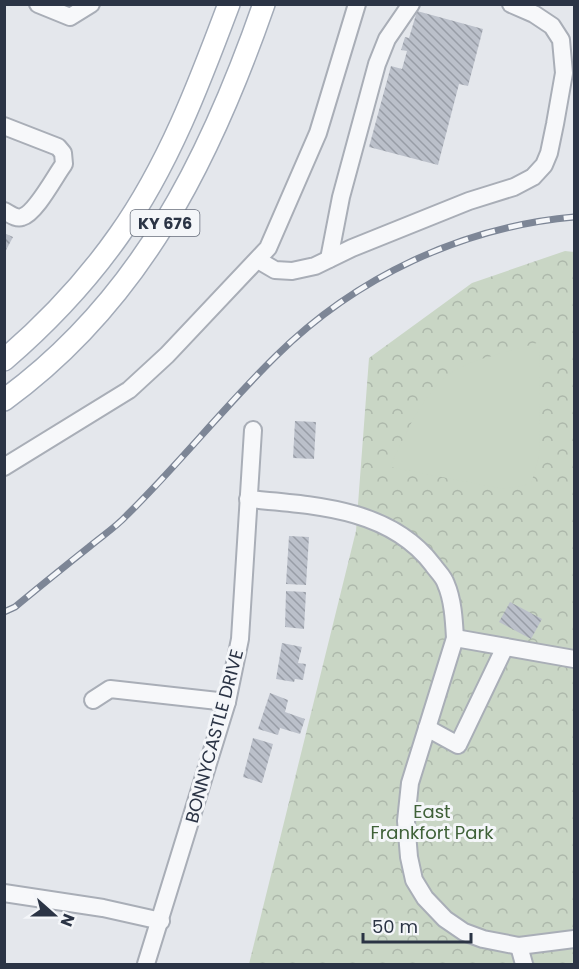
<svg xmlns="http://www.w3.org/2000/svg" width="579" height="969" viewBox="0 0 579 969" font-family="Poppins,sans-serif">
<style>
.park{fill:url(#park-crowns)}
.pitch{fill:#c9d6c5}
.building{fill:url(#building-back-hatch)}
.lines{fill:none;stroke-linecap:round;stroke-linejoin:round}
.minor-casing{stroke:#a9aeb7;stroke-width:20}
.major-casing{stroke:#a3abb8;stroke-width:24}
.minor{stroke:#f7f8fa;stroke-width:16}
.major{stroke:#fff;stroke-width:21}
.rail-casing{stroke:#7d8696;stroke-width:7}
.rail{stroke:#f4f6f9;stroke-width:4.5;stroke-dasharray:14;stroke-linecap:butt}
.labels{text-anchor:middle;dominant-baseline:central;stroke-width:6;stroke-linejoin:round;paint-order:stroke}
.shield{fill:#f4f6f9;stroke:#676e7b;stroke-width:1.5}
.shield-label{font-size:16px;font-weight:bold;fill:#2b3445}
.street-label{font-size:18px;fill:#2b3445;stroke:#f4f6f9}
.park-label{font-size:18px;fill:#3f6138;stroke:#f4f6f9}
</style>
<defs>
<pattern id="park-crowns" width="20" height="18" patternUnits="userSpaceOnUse" patternTransform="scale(1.5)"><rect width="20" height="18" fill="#c9d6c5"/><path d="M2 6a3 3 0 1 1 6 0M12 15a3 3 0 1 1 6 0" fill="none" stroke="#adb8ab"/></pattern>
<pattern id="building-back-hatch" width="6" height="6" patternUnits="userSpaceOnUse" patternTransform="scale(1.5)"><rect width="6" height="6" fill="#bbc0ca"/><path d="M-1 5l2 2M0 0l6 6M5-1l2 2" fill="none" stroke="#989da6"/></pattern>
</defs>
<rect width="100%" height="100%" fill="#e4e7ec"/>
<polygon class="park" points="565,251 574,252 574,964 249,964 356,531 369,358 472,283"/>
<path class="pitch" d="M 540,342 L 539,456 L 531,484 L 504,489 L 390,467 C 406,434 426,383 461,367 C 482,357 516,350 540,342 Z"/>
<g class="building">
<polygon points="417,11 483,29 468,86 459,84 438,165 369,147 391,66 402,69 407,51 401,50 405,37 409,38"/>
<polygon points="4,233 13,237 4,254"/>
<polygon points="295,421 316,422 314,459 293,458"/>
<polygon points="289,536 309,537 306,585 286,584"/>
<polygon points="286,591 306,592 304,629 285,627"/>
<polygon points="510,602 542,619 531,639 499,622"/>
<polygon points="282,643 302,647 298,663 306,664 303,680 295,679 294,682 276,679"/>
<polygon points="270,693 288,700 285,712 305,719 300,734 280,728 278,735 258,729"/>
<polygon points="253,738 273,744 262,783 243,777"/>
</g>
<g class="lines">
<defs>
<g id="minor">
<polyline points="38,4 70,17 91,4"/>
<path d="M 4,126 L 58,147 L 63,153 L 64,164 C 55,176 36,213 22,217 C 16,219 10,214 4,211"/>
<polyline points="329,259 341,197 377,64 387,39 411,4"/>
<polyline points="258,260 275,270 292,271 315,266 352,248 469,201 514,187 533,177 544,165 549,153 555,124 564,73 561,40 552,26 534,14 511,4"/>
<polyline points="4,467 129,390 167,355 268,248 318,133 357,4"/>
<path d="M 248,499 C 313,505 390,508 433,565 C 437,571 444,577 446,584 C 453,600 454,621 455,638 L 410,783 L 406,821 L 409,857 L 414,880 L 425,898 L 445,919 L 464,932 L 483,939 L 519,946 L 574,939"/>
<polyline points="455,638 574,659"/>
<polyline points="93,700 110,689 227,702"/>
<polyline points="427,728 458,745 505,647"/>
<polyline points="4,893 103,908 161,921"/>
<polyline points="519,946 524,964"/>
<polyline points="146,964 227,702 240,639 253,430"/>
</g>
<g id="major">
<path d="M 4,360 C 47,323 86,282 119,235 C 168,166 199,84 229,4"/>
<path d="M 4,400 C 140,301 210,159 264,4"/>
</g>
</defs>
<use href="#minor" class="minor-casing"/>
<use href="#major" class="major-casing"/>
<use href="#minor" class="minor"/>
<use href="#major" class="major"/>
<defs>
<path id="rail" d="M 4,612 L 15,607 C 39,587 64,567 89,547 C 102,536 116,527 127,515 C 179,464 224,407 276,356 C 356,277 462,227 574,217"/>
</defs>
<use href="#rail" class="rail-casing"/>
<use href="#rail" class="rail"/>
</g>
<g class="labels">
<rect class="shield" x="130.5" y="210" width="69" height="26" rx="4.5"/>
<g class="shield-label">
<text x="165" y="223">KY 676</text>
</g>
<g class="street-label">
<text transform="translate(214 736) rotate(-75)">BONNYCASTLE DRIVE</text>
</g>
<g class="park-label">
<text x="432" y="811">East<tspan x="432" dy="21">Frankfort Park</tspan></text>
</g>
</g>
<rect width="579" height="969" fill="none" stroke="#2b3445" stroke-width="12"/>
<g transform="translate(54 915) rotate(111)" stroke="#f4f6f9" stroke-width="4.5" paint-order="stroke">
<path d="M0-4.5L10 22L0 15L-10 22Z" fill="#2b3445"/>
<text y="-9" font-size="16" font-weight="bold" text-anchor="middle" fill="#2b3445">N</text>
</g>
<path d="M363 933v9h108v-9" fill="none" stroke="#2b3445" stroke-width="3"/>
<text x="372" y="933" font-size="18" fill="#2b3445" stroke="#f4f6f9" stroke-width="4.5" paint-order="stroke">50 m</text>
</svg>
